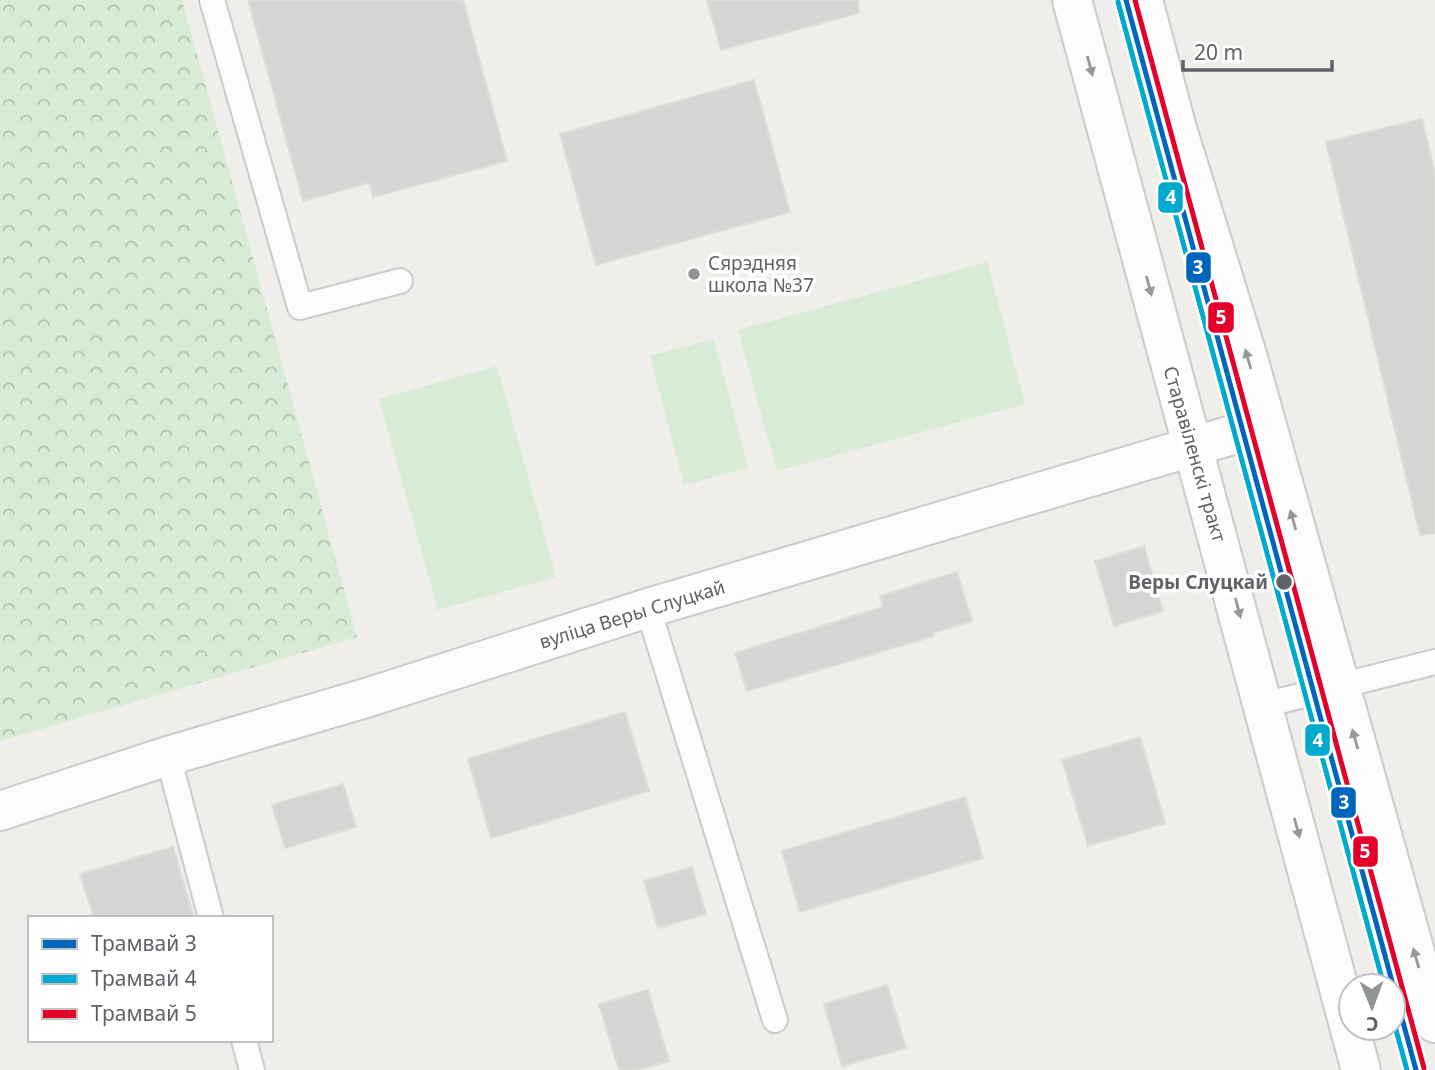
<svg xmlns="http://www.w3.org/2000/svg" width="1435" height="1070" viewBox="0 0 1435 1070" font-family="'Noto Sans',sans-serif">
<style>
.forest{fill:url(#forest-crowns)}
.pitch{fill:#d8ebd6}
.building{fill:#d6d5d3;stroke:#deddd9;stroke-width:2}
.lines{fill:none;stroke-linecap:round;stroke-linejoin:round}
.service-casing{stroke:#cbcccc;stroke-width:28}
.minor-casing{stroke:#cbcccc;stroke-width:42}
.tertiary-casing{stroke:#cbcccc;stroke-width:42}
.service{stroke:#fdfcfc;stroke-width:24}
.minor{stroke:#fdfcfc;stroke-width:38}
.tertiary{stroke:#fdfcfc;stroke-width:38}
.tram-1-casing{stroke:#fff;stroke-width:10}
.tram-2-casing{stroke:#fff;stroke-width:10}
.tram-3-casing{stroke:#fff;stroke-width:10}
.tram-1{stroke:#0065bd;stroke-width:5}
.tram-2{stroke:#00a9ce;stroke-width:5}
.tram-3{stroke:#e4002b;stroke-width:5}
.oneway{fill:#96999c}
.poi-dot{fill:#919496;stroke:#fff;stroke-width:2.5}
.stop-dot{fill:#5f6368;stroke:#fff;stroke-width:2.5}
.labels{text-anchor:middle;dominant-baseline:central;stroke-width:7;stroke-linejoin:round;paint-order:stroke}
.poi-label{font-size:19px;fill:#5f6368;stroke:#fff;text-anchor:start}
.street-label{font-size:19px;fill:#5f6368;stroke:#fff}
.stop-label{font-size:19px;font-weight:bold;fill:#5f6368;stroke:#fff;text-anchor:end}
.line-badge{stroke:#fff;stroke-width:2.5}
.badge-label{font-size:19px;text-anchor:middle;font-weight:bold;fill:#fff}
</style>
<defs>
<pattern id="forest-crowns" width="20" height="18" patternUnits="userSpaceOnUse" patternTransform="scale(1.75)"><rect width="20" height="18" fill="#d8ebd6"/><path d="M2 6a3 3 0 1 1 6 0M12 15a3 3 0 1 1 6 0" fill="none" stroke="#b2c2b1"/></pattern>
</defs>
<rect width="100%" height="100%" fill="#efeeea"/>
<polygon class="forest" points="0,0 182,0 357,637 0,741"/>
<g class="pitch">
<polygon points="987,262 1025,404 777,471 738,330"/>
<polygon points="714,339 748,468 684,485 650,356"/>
<polygon points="497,366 556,577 438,610 379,399"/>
</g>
<g class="building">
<polygon points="248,0 463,0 507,161 373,197 369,183 303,201"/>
<polygon points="707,0 858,0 859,13 721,50"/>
<polygon points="754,80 790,212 596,265 560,134"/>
<polygon points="1422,119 1435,173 1435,533 1420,535 1326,142"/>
<polygon points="1144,546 1163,611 1114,626 1095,561"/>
<polygon points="957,572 972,621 933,633 934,636 747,691 735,653 883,607 880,596"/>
<polygon points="625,712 649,791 491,838 468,759"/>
<polygon points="1140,737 1165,823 1088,846 1062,760"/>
<polygon points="343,784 356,827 285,848 272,805"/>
<polygon points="965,797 983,858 800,912 782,851"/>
<polygon points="173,847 194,918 94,918 80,874"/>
<polygon points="692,867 706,914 658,928 644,881"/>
<polygon points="887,985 906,1048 842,1066 824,1004"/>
<polygon points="648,990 669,1061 637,1070 619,1070 599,1004"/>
</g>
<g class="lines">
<defs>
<g id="service">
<polyline points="212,0 300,307 400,281"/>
<polyline points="648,608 775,1020"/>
<polyline points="1264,705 1435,662"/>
<polyline points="168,756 211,918"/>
<polyline points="244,1040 252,1070"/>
</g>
<polyline id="minor" points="0,811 168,756 366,698 648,608 1266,425"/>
<g id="tertiary">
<polyline points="1072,0 1361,1070"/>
<polyline points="1143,0 1176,125 1248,358 1435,1023"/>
</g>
</defs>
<use href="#service" class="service-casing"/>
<use href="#minor" class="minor-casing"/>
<use href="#tertiary" class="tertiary-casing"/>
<use href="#service" class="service"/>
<use href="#minor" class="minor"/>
<use href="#tertiary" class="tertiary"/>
<defs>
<polyline id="tram-1" points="1126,0 1416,1070"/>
<g id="tram-2">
<polyline points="1118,2 1384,986"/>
<polyline points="1393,1019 1407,1070"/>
</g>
<polyline id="tram-3" points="1135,0 1424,1068"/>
</defs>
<use href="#tram-1" class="tram-1-casing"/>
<use href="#tram-2" class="tram-2-casing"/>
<use href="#tram-3" class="tram-3-casing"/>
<use href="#tram-1" class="tram-1"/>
<use href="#tram-2" class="tram-2"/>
<use href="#tram-3" class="tram-3"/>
</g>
<defs><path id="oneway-solid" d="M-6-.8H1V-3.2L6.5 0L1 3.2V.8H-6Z" transform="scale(1.75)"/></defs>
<g class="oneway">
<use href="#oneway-solid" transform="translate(1090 66) rotate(75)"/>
<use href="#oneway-solid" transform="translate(1149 286) rotate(75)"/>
<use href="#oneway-solid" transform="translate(1248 359) rotate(-106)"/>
<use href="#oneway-solid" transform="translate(1293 520) rotate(-106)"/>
<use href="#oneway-solid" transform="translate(1238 608) rotate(75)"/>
<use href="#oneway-solid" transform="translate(1355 739) rotate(-106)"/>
<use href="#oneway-solid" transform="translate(1297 828) rotate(75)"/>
<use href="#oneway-solid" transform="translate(1416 958) rotate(-106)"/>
</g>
<circle class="poi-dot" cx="694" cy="274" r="7"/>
<circle class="stop-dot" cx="1284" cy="582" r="9"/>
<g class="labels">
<g class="poi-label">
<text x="708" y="263">Сярэдняя<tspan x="708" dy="22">школа №37</tspan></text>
</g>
<g class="street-label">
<text transform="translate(1195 454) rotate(74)">Старавіленскі тракт</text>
<text transform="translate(632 614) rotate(-17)">вуліца Веры Слуцкай</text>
</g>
<g class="stop-label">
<text x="1268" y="582">Веры Слуцкай</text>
</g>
</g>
<g class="line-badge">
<rect x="1157" y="181" width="27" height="33" rx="7" fill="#00a9ce"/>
<rect x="1185" y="251" width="27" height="33" rx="7" fill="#0065bd"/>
<rect x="1207" y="301" width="28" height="33" rx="7" fill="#e4002b"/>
<rect x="1304" y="723" width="27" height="34" rx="7" fill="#00a9ce"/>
<rect x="1330" y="786" width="27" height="33" rx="7" fill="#0065bd"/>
<rect x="1352" y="835" width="27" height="33" rx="7" fill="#e4002b"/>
</g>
<g class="badge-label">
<text x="1171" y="204">4</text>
<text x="1198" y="274">3</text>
<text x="1221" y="324">5</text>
<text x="1318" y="747">4</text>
<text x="1344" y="809">3</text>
<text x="1365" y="858">5</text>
</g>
<rect x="28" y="916" width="245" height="126" fill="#ffffff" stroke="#bfc1c3" stroke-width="2"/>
<rect x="42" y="939" width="35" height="10" fill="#0065bd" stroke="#bfc1c3" stroke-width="2"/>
<text x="91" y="951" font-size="21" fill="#5f6368">Трамвай 3</text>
<rect x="42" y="974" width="35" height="10" fill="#00a9ce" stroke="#bfc1c3" stroke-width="2"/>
<text x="91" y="986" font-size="21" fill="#5f6368">Трамвай 4</text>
<rect x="42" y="1009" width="35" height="10" fill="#e4002b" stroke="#bfc1c3" stroke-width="2"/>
<text x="91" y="1021" font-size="21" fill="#5f6368">Трамвай 5</text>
<g transform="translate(1372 1007) rotate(179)"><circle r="33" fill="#ffffff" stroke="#bfc1c3" stroke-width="2"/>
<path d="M0-5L12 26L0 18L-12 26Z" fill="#919496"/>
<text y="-10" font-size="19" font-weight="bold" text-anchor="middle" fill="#5f6368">С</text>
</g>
<path d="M1183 60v10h149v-10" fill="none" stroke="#5f6368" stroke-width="3.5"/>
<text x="1194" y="60" font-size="21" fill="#5f6368" stroke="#ffffff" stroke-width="5" paint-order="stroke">20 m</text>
</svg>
